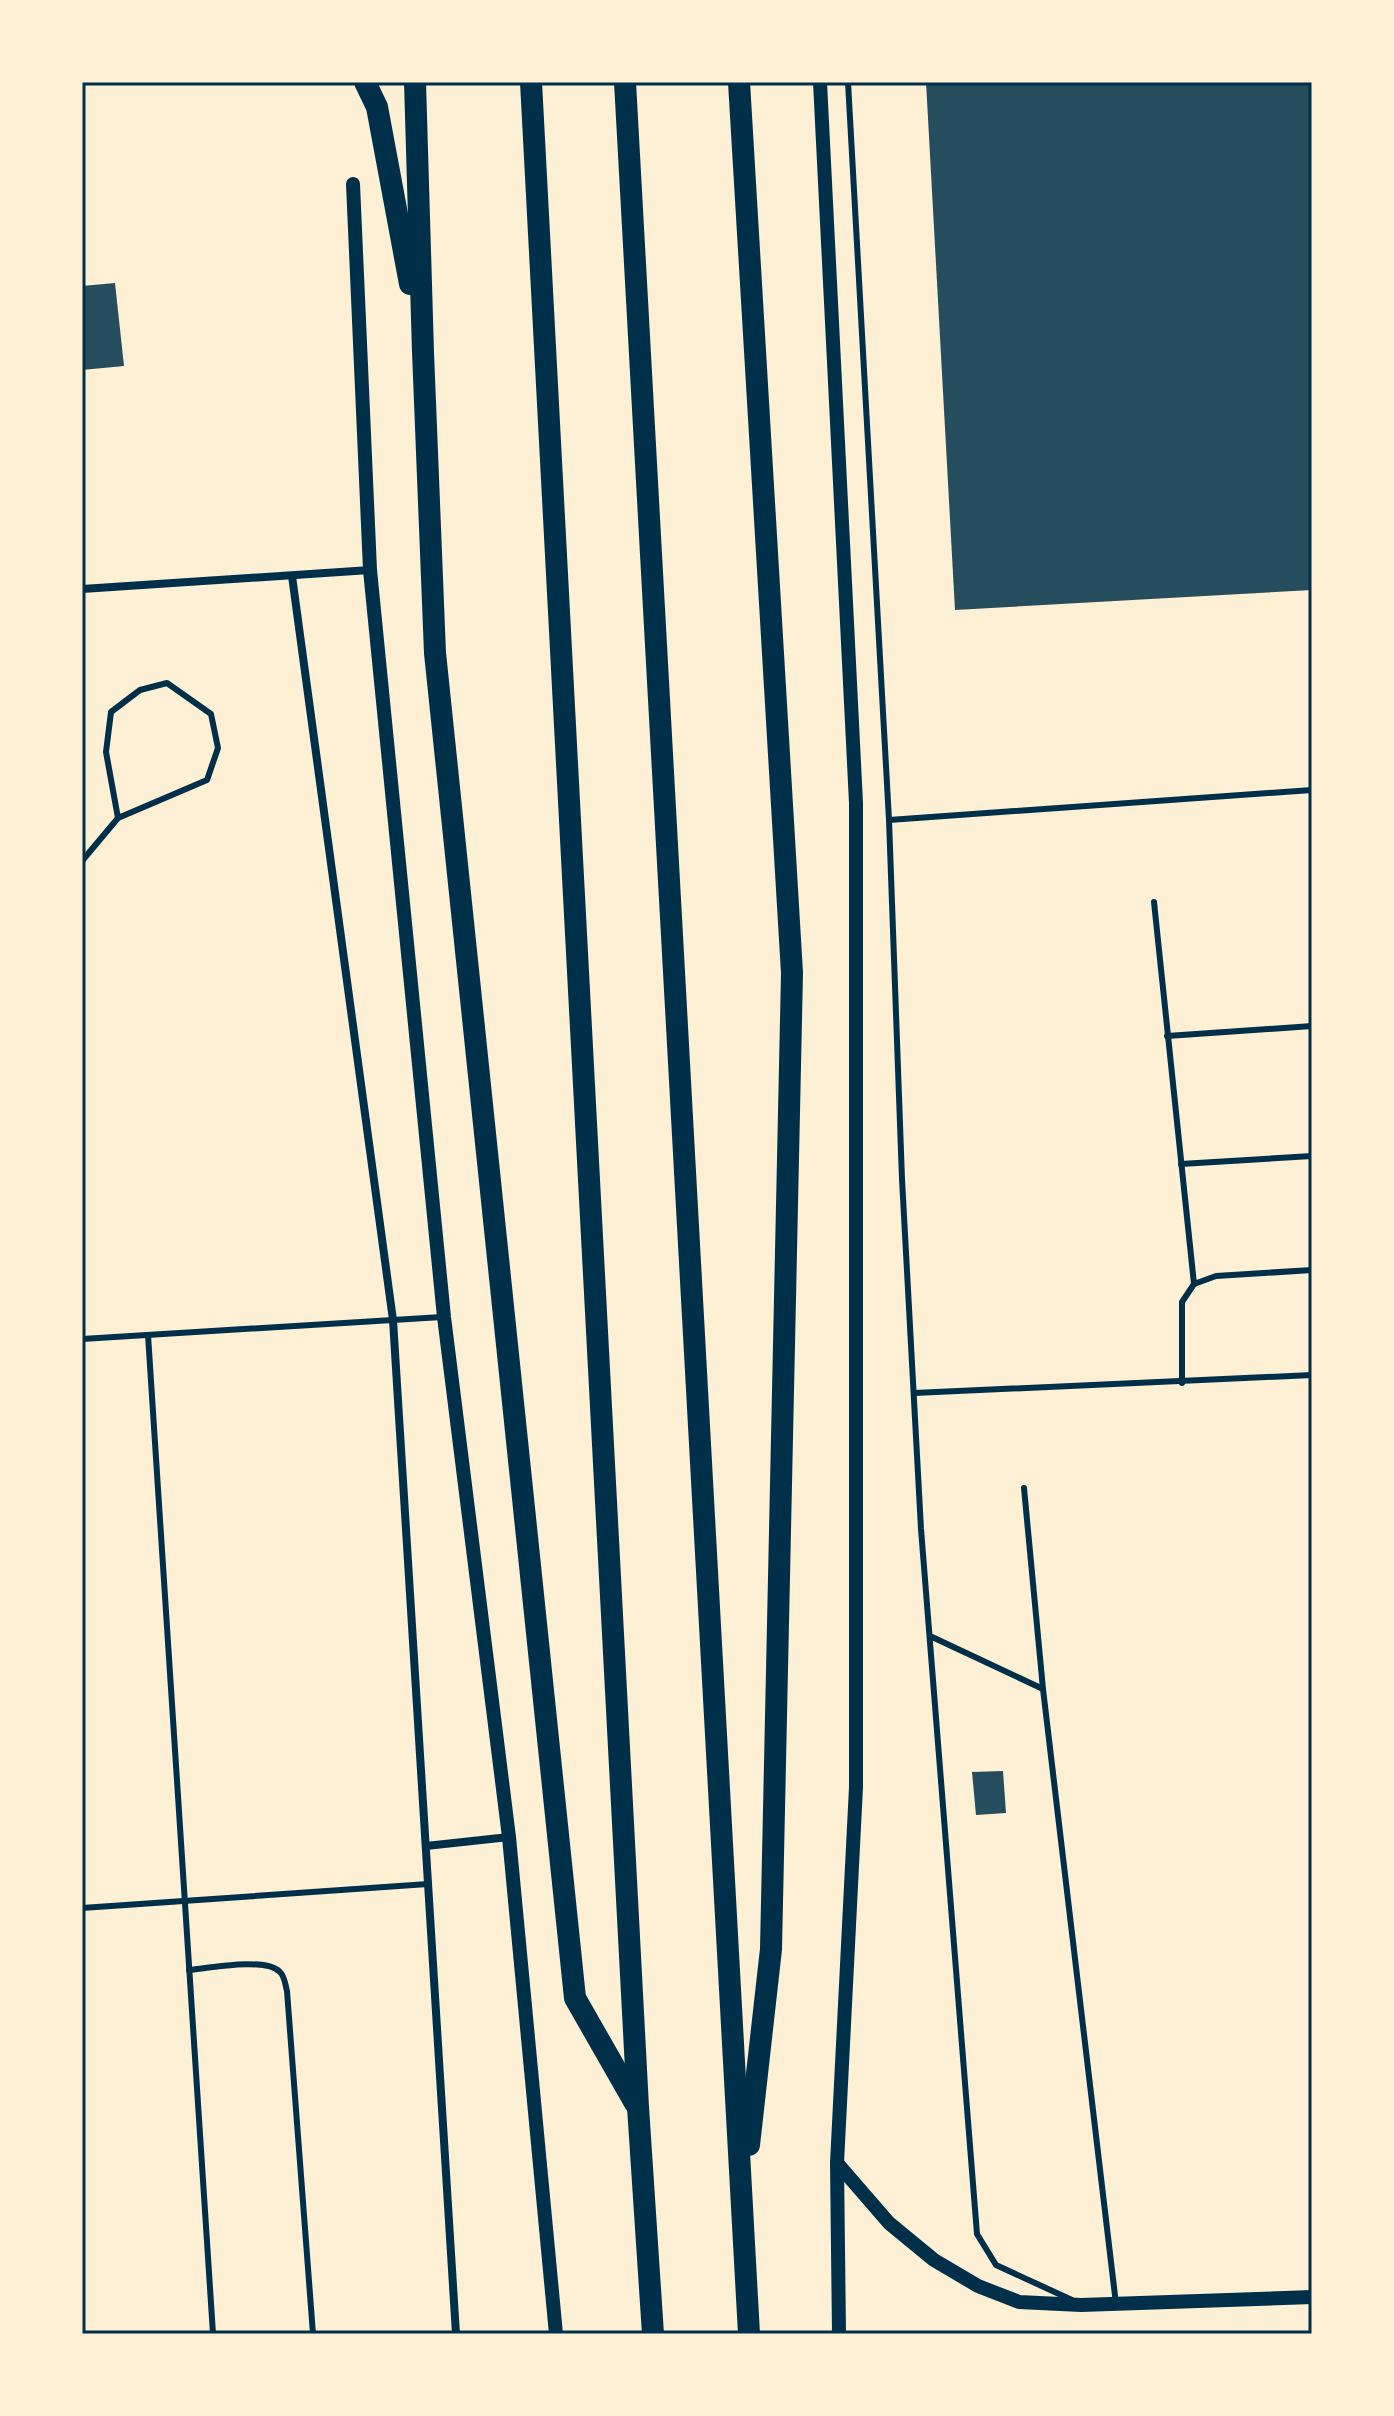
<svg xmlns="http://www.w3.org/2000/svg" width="1394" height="2416" viewBox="0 0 1394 2416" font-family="'Archivo Narrow',sans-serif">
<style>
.building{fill:#264d5e}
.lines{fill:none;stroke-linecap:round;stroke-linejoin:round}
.service{stroke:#003049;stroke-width:6}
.minor{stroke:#003049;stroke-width:8}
.tertiary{stroke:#003049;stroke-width:14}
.trunk{stroke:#003049;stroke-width:22}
.neatline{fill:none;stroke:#003049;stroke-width:3}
</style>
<rect width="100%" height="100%" fill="#fdf0d5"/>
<g class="building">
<polygon points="926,82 1312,82 1312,590 955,610"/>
<polygon points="115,283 124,366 82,370 82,286"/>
<polygon points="1003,1771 1006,1813 976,1815 972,1772"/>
</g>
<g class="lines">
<g class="service">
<polyline points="848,82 889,820 902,1179 921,1529 977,2234 996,2265 1072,2300"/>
<polyline points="889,820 1312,790"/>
<polyline points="82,861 118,818 207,780 218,748 211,714 167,683 140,690 111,712 106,752 118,818"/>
<polyline points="1154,902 1194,1284"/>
<polyline points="1167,1036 1312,1026"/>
<polyline points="1181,1164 1312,1156"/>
<polyline points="148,1335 213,2334"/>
<polyline points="82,1339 442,1317"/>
<polyline points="1182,1383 1182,1302 1194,1284 1216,1276 1312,1270"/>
<polyline points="914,1393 1312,1375"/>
<polyline points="1024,1488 1043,1689 1116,2304"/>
<polyline points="930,1636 1043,1689"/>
<polyline points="82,1908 428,1884"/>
<path d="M 189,1970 C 209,1968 266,1957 280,1972 C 285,1977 285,1984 287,1991 L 313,2334"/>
</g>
<g class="minor">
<polyline points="292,576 393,1320 456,2334"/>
<polyline points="82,589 370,570"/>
<polyline points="426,1846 509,1837"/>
</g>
<g class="tertiary">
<polyline points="820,82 856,803 856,1787 837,2163 839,2334"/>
<polyline points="353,184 370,570 444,1317 509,1837 556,2334"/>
<polyline points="837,2163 889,2223 934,2260 978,2286 1019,2302 1081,2305 1312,2297"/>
</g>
<g class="trunk">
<polyline points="365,82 377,107 410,284"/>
<polyline points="415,82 423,352 435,653 575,1998 635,2103"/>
<polyline points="531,82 638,2107 653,2334"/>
<polyline points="625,82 749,2334"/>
<polyline points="739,82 792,973 771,1949 749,2145"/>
</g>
</g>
<rect width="1394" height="2416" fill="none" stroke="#fdf0d5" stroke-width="168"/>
<rect x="84" y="84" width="1226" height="2248" class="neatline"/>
</svg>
